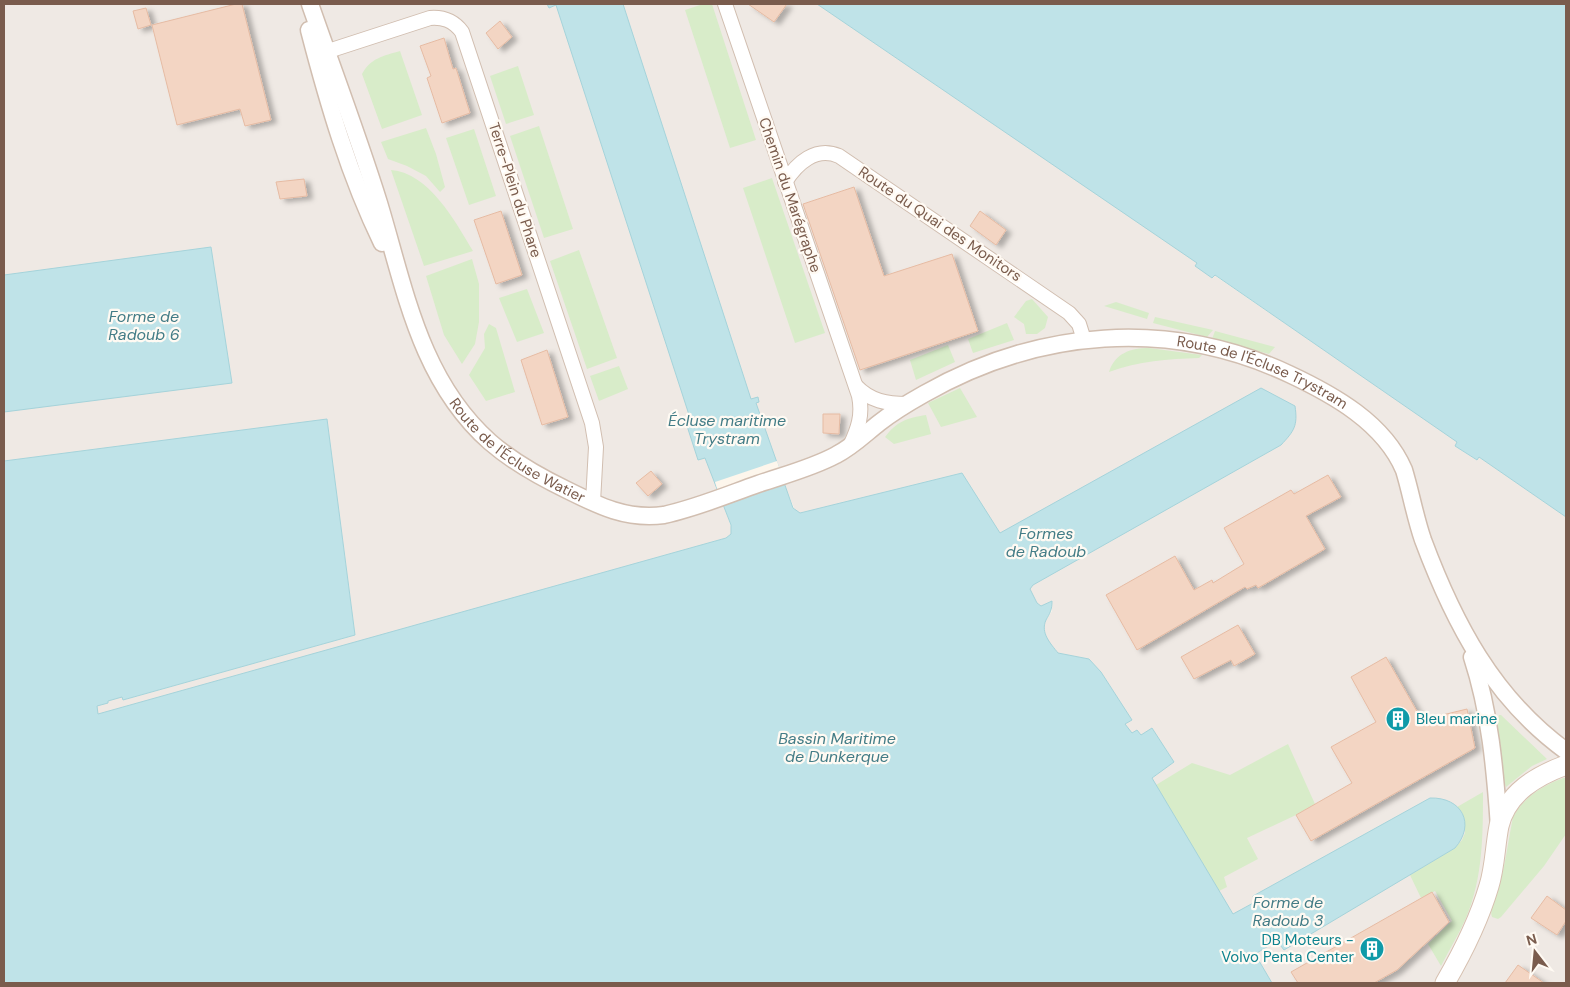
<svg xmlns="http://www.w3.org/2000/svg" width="1570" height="987" viewBox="0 0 1570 987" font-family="'DM Sans',sans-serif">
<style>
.industrial{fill:#efe9e4}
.green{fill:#d8ecc9}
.water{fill:#bfe3e8;stroke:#a5d3da}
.pier{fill:#fdf6ec}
.building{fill:#f3d5c3;stroke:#e6bba3;filter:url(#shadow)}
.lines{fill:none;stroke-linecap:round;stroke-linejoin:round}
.minor-casing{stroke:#d1beb0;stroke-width:16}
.tertiary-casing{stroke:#d1beb0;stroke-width:19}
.secondary-casing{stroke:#d6c0b0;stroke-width:21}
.minor{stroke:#fff;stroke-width:14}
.tertiary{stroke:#fff;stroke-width:16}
.secondary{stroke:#fff;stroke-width:19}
.labels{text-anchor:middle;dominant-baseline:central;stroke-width:4.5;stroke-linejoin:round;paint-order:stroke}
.street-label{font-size:15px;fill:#7a5c4d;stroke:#fffaf3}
.culture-label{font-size:15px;fill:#0d838f;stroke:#fffaf3;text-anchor:start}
.water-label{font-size:16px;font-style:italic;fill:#437c86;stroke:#fffaf3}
</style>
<defs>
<filter id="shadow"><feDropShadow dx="5.5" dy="3" stdDeviation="2.5" flood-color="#0004"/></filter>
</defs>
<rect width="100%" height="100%" fill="#fdf6ec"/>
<polygon class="industrial" points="4,4 547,4 549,8 560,4 817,4 1198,263 1196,266 1213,278 1214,275 1458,442 1455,446 1476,460 1479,457 1566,517 1566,983 1272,983 1152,778 1174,762 1152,728 1141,735 1132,734 1125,724 1132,720 1101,672 1089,659 1058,653 1048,640 1044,629 1045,622 1052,611 1052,601 1041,606 1037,603 962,473 803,513 800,513 795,510 787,491 726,512 732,530 731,534 726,538 97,715 97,706 107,703 107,701 123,697 124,700 355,635 327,420 4,461"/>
<g class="green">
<polygon points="703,4 712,4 756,140 730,148 685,10"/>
<path d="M 400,51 L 422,115 L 382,129 L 362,74 C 371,58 383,56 400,51 Z"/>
<polygon points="518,66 534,115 506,124 490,76"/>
<polygon points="539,126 573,229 544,238 510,136"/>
<polygon points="426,128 436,154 445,187 440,192 426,176 407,166 388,159 381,142"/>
<polygon points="474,129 496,196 469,205 446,138"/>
<path d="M 391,170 C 429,173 455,221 473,251 L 424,266 Z"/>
<polygon points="772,178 825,333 795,343 743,188"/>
<polygon points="579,250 617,358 587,369 550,261"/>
<polygon points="472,259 479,284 479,322 475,344 462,364 444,335 426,276"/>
<polygon points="527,289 544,333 517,342 499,298"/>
<polygon points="1032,299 1048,317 1045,328 1037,334 1026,334 1024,324 1014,317 1026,301"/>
<polygon points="1116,302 1149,313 1147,319 1104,306"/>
<polygon points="1155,317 1213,330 1207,337 1153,323"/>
<polygon points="1007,323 1014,340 973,353 968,339"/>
<polygon points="489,324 496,328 515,392 486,401 469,375 485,348 484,334"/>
<polygon points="1215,331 1275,347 1269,354 1212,339"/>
<polygon points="948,345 955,362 916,380 910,360"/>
<path d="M 1149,348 L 1202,355 L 1199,358 C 1168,359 1139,361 1109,372 C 1115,353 1131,348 1149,348 Z"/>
<polygon points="619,366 628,389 599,401 590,376"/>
<polygon points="960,388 977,417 941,427 928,403"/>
<path d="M 926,415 L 931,434 L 894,444 L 885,437 C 897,421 907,418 926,415 Z"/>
<path d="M 1499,715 L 1501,715 L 1547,759 L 1532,766 L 1506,787 C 1502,776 1495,725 1499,715 Z"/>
<polygon points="1288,744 1315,804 1296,815 1247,838 1258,859 1224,877 1227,887 1219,891 1156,785 1192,763 1230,775"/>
<path d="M 1563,778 L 1566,778 L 1566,834 L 1544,866 L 1501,917 L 1498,919 L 1492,917 C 1489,909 1496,900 1498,891 C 1505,867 1508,842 1513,817 C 1524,797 1542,786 1563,778 Z"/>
<path d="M 1483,792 C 1483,834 1483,878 1466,918 C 1459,934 1449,950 1441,966 L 1428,944 L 1452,921 L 1435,891 L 1421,898 L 1410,875 L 1455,848 L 1462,840 L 1465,833 L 1462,812 L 1457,807 Z"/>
</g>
<g class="water">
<path d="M 547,4 L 623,4 L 751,399 L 758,397 L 759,402 L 756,403 L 793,508 L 800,513 L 962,473 L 1000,533 L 1261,388 L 1295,406 C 1298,426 1294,431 1281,445 L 1033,585 L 1030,589 L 1037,603 L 1041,606 L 1052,601 C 1052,610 1050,613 1046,620 C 1040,633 1051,644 1058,653 L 1089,659 L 1101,672 L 1132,720 L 1125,724 L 1132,733 L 1137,730 L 1141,735 L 1152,728 L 1174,762 L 1152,778 L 1233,914 L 1255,902 L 1253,896 L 1430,798 C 1462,797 1476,824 1455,848 L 1284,950 L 1277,941 L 1255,954 L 1272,983 L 4,983 L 4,461 L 327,419 L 355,635 L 123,700 L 122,697 L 108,701 L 108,703 L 97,706 L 98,714 L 726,538 L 731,534 L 731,525 L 705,458 L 698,460 L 687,426 L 685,426 L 684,423 L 691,421 L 556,5 L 549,8 Z"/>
<polygon points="817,4 1566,4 1566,517 1479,457 1477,460 1455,446 1457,442 1215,275 1212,278 1195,266 1197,263"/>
<polygon points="211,247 232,383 4,412 4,275"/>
</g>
<polygon class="pier" points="777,461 784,482 722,504 715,482"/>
<g class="building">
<polygon points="236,4 242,4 271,120 245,126 240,109 177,125 152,25"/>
<polygon points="748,4 787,4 774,22"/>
<polygon points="146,8 151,25 138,29 133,11"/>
<polygon points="500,21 512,37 498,49 486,33"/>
<polygon points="444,38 453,69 456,68 470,113 442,123 427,78 431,76 420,46"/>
<polygon points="304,179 307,196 280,199 276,182"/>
<polygon points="854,187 884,276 952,254 978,331 860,370 803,204"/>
<polygon points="501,211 522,275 496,284 474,220"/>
<polygon points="980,211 1006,230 996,245 970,226"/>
<polygon points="547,350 568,417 542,425 521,360"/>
<polygon points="823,414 840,414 839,434 823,433"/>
<polygon points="651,471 662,484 648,496 636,483"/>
<polygon points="1328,475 1341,497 1306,516 1325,549 1258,588 1256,585 1247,589 1245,587 1137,650 1106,595 1175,556 1194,590 1212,580 1213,583 1244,564 1224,528 1291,490 1294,494"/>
<polygon points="1238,625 1255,654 1234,666 1231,660 1194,679 1181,657"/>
<polygon points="1386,657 1422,720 1467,709 1475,748 1311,841 1296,815 1352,783 1331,747 1376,722 1351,677"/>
<polygon points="1432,892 1449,922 1397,970 1374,983 1298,983 1291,972"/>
<polygon points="1547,896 1566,910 1566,921 1557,935 1531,918"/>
<polygon points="1518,965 1544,983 1505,983"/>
</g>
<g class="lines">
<defs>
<g id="minor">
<path d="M 725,4 L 859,396 C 863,415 858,429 850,446"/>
<path d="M 316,55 L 430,18 C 443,17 453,20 462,32 L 592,423 L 596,447 L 593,502"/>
<path d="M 785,182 C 797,163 816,146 839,156 L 1069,313 L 1079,324 L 1084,340"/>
<path d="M 856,386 C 870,401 887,404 907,404"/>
</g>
<g id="tertiary">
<path id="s1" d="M 310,4 C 333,70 358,136 379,203 C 405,289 420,380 490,442 C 513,462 540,477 567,490 C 599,506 627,520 664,515 C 696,508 727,495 758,484 C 784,475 812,468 836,455 C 852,447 865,434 879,423 C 893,412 908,403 924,394 C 1038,329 1169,318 1289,374 C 1334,395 1384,423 1404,470 C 1411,493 1415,517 1423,540 C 1454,623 1493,698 1566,751"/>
<path d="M 309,30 C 328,103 349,175 382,243"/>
<path d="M 1472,657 C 1490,712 1495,769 1499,827"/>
</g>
<path id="secondary" d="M 1445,983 C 1463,952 1479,920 1489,886 C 1495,867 1495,846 1499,826 C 1507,793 1536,776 1566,765"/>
</defs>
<use href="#minor" class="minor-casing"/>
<use href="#tertiary" class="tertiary-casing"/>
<use href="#secondary" class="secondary-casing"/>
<use href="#minor" class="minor"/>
<use href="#tertiary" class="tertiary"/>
<use href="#secondary" class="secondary"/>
</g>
<defs>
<symbol id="building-disc" viewBox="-11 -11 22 22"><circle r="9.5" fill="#0f9aa8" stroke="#fffaf3"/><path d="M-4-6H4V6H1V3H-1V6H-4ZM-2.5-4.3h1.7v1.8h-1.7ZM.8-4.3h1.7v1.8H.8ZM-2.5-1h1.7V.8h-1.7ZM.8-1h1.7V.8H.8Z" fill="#fff"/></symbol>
</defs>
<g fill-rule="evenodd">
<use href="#building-disc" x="1384" y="705" width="28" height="28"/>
<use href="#building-disc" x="1358" y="935" width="28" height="28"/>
</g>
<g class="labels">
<g class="street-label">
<text transform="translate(515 190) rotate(72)">Terre-Plein du Phare</text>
<text transform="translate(790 195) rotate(71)">Chemin du Marégraphe</text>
<text transform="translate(940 224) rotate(34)">Route du Quai des Monitors</text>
<text stroke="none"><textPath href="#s1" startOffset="1315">Route de l'Écluse Trystram</textPath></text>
<text stroke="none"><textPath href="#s1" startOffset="505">Route de l'Écluse Watier</textPath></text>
</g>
<g class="culture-label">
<text x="1416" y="719">Bleu marine</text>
<text x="1354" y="940" text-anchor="end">DB Moteurs -<tspan x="1354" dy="17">Volvo Penta Center</tspan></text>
</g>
<g class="water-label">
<text x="144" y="316">Forme de<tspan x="144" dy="18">Radoub 6</tspan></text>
<text x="727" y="420">Écluse maritime<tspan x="727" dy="18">Trystram</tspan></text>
<text x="1046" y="533">Formes<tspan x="1046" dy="18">de Radoub</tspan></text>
<text x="837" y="738">Bassin Maritime<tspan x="837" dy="18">de Dunkerque</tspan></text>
<text x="1288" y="902">Forme de<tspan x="1288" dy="18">Radoub 3</tspan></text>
</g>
</g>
<rect width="1570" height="987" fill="none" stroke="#7a5c4d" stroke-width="10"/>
<g transform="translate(1535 952) rotate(344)" stroke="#fffaf3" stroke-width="4" paint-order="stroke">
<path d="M0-4L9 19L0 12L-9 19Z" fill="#7a5c4d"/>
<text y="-8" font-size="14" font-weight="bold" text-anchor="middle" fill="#7a5c4d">N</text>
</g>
</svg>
